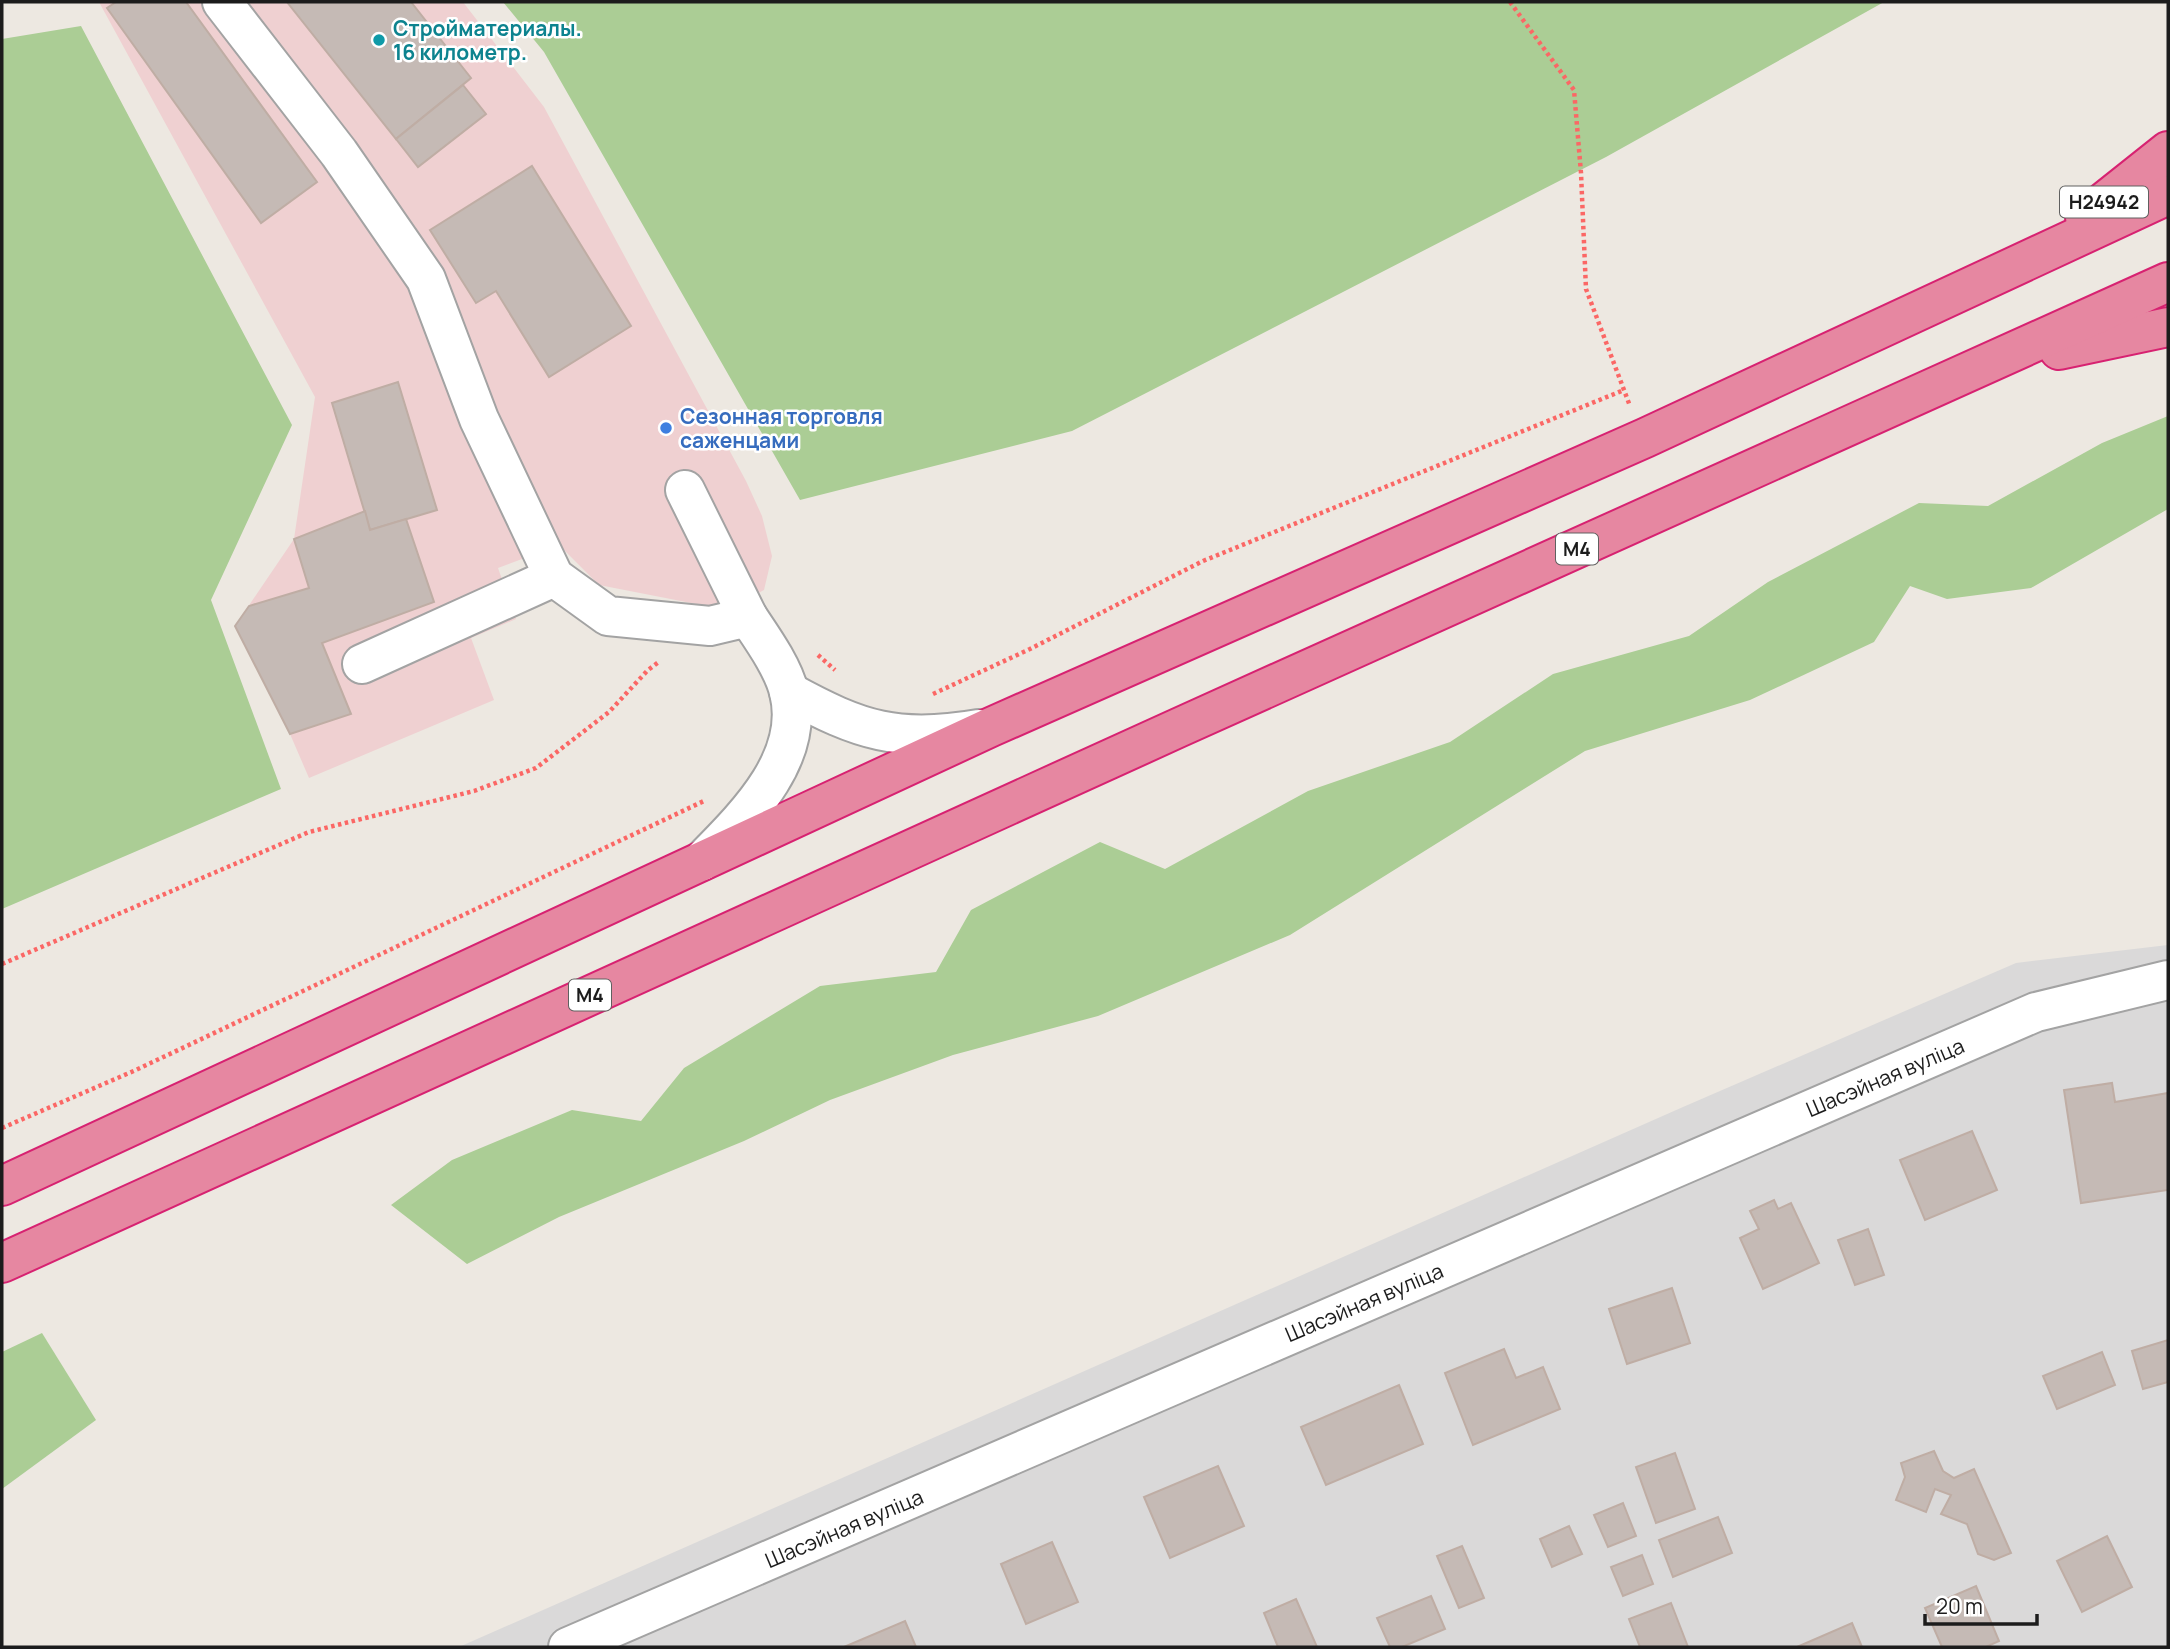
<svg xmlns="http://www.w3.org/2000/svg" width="2170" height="1649" viewBox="0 0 2170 1649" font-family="Manrope,sans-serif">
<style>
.residential{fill:#dad9d9}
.commercial{fill:#efd0d1}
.forest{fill:#abcd95}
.building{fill:#c5bab5;stroke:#bfada4;stroke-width:2}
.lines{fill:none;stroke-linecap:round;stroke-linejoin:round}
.minor-casing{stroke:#a3a3a3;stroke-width:42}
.highway-casing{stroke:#d72271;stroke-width:42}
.path{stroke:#fb6765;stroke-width:4.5;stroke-dasharray:3.5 3.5;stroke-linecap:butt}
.minor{stroke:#fff;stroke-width:38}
.highway{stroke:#e687a1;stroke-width:38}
.culture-dot{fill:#0f9aa8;stroke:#fff;stroke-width:2.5}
.shop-dot{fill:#3f7fe0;stroke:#fff;stroke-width:2.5}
.labels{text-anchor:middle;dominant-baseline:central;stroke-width:5;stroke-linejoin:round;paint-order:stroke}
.shield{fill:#fff;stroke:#606060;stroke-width:2}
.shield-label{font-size:19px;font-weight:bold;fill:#1c1c1c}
.culture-label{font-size:21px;font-weight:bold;fill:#0d838f;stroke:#fff;text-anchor:start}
.shop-label{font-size:21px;font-weight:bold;fill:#366cbe;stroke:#fff;text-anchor:start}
.street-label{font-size:21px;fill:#1c1c1c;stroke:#fff}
</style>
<rect width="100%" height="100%" fill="#ede8e1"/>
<polygon class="residential" points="2168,945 2168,1647 459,1647 1683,1107 2016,963"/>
<polygon class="commercial" points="99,2 463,2 544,107 746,481 762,516 772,556 764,590 727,610 599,585 559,545 498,568 516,619 471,638 494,700 309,778 290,734 235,626 294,539 315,397"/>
<g class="forest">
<polygon points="503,2 1884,2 1606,157 1072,431 800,500 544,52"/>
<polygon points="81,26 292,425 211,600 281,789 2,909 2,39"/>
<polygon points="2168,416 2168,509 2031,588 1947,599 1910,586 1874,642 1750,700 1585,751 1290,935 1098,1016 953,1055 830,1100 744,1141 559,1217 467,1264 391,1205 452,1160 572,1110 641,1121 684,1068 820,986 936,972 971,910 1100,842 1165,869 1308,791 1450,742 1553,674 1689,636 1768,582 1919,503 1988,506 2102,443"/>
<polygon points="42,1333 96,1420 2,1489 2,1352"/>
</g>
<g class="building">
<polygon points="116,2 186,2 317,182 261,223 107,8"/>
<polygon points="287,2 411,2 471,78 396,139"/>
<polygon points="463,85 486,114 418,167 396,139"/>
<polygon points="532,166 631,326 549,377 496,291 476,303 430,230"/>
<polygon points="398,382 437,510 370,530 332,403"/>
<polygon points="365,511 370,530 406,519 434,602 322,643 351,714 290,734 235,626 249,606 309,588 294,539"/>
<polygon points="2112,1083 2115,1102 2168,1093 2168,1190 2081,1203 2064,1090"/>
<polygon points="1972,1131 1997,1190 1925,1220 1900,1160"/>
<polygon points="1774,1200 1778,1209 1791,1203 1819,1263 1763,1289 1740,1238 1759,1229 1750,1211"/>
<polygon points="1868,1229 1884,1275 1855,1285 1838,1240"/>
<polygon points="1672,1288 1690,1343 1627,1364 1609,1309"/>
<polygon points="2168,1340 2168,1382 2143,1389 2132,1351"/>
<polygon points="1504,1349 1516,1378 1543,1367 1560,1409 1473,1445 1445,1373"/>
<polygon points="2102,1352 2115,1385 2057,1409 2043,1376"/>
<polygon points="1399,1385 1423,1444 1326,1485 1301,1427"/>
<polygon points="1934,1451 1943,1471 1954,1478 1974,1469 2011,1553 1994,1560 1978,1554 1967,1524 1941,1514 1951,1495 1935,1489 1926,1512 1896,1500 1905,1477 1901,1463"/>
<polygon points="1675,1453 1695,1509 1656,1523 1636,1467"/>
<polygon points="1218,1466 1244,1526 1170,1558 1144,1497"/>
<polygon points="1623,1503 1636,1536 1608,1547 1594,1515"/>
<polygon points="1718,1517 1732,1553 1673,1577 1659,1540"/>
<polygon points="1569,1526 1582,1554 1552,1567 1540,1539"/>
<polygon points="2107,1536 2132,1587 2082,1612 2057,1561"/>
<polygon points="1052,1542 1078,1602 1026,1624 1001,1564"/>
<polygon points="1462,1546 1484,1598 1459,1608 1437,1556"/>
<polygon points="1642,1555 1653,1584 1623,1596 1611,1567"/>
<polygon points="1976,1586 1999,1641 1986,1647 1942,1647 1925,1608"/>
<polygon points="1431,1596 1445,1629 1402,1647 1390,1647 1377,1618"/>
<polygon points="1296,1599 1317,1647 1278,1647 1264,1613"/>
<polygon points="1671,1603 1688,1647 1640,1647 1629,1619"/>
<polygon points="905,1621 916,1647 844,1647"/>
<polygon points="1852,1623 1862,1647 1797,1647"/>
</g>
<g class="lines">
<defs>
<g id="minor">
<path d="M 222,2 L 339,153 L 426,279 L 479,419 L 554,577 L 608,616 L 710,626 L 748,617 C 762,638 783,667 789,692 C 806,759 744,818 702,861"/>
<polyline points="685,490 748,617"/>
<polyline points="362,664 554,577"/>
<path d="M 789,692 C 860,731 898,743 979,729"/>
<polyline points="568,1647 2036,1012 2168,980"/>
</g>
<g id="highway">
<polyline points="2085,217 2168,151"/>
<polyline points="2059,350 2168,327"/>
<polyline points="2,1186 991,727 1645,438 2168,195"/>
<polyline points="2,1263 1178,728 2168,282"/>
</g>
</defs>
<use href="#minor" class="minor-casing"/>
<use href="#highway" class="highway-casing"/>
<g class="path">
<polyline points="1510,2 1574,90 1581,173 1586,289 1630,406"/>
<polyline points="818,655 835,670"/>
<polyline points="933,694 1030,649 1203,561 1624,390"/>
<polyline points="2,964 309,832 474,791 536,768 609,712 648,670 660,661"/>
<polyline points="2,1128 136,1070 706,800"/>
</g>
<use href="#minor" class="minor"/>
<use href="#highway" class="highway"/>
</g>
<circle class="culture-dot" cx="379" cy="40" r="7"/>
<circle class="shop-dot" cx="666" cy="428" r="7"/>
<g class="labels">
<g class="shield">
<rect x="2060" y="186.5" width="88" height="31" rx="5"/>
<rect x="1556" y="533.5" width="42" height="31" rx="5"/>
<rect x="569" y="979.5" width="42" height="31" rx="5"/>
</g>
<g class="shield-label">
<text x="2104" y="202">Н24942</text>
<text x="1577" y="549">М4</text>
<text x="590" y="995">М4</text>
</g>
<g class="culture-label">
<text x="393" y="28">Стройматериалы.<tspan x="393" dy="24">16 километр.</tspan></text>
</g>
<g class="shop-label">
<text x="680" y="416">Сезонная торговля<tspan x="680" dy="24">саженцами</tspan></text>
</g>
<g class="street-label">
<text transform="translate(1885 1077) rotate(-23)">Шасэйная вуліца</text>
<text transform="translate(1364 1302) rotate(-23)">Шасэйная вуліца</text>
<text transform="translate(844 1528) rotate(-23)">Шасэйная вуліца</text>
</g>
</g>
<rect width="2170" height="1649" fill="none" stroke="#1c1c1c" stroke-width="7"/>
<path d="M1925 1614v10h112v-10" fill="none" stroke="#1c1c1c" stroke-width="3.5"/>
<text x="1936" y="1614" font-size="21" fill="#1c1c1c" stroke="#ffffff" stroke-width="5" paint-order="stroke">20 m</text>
</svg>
